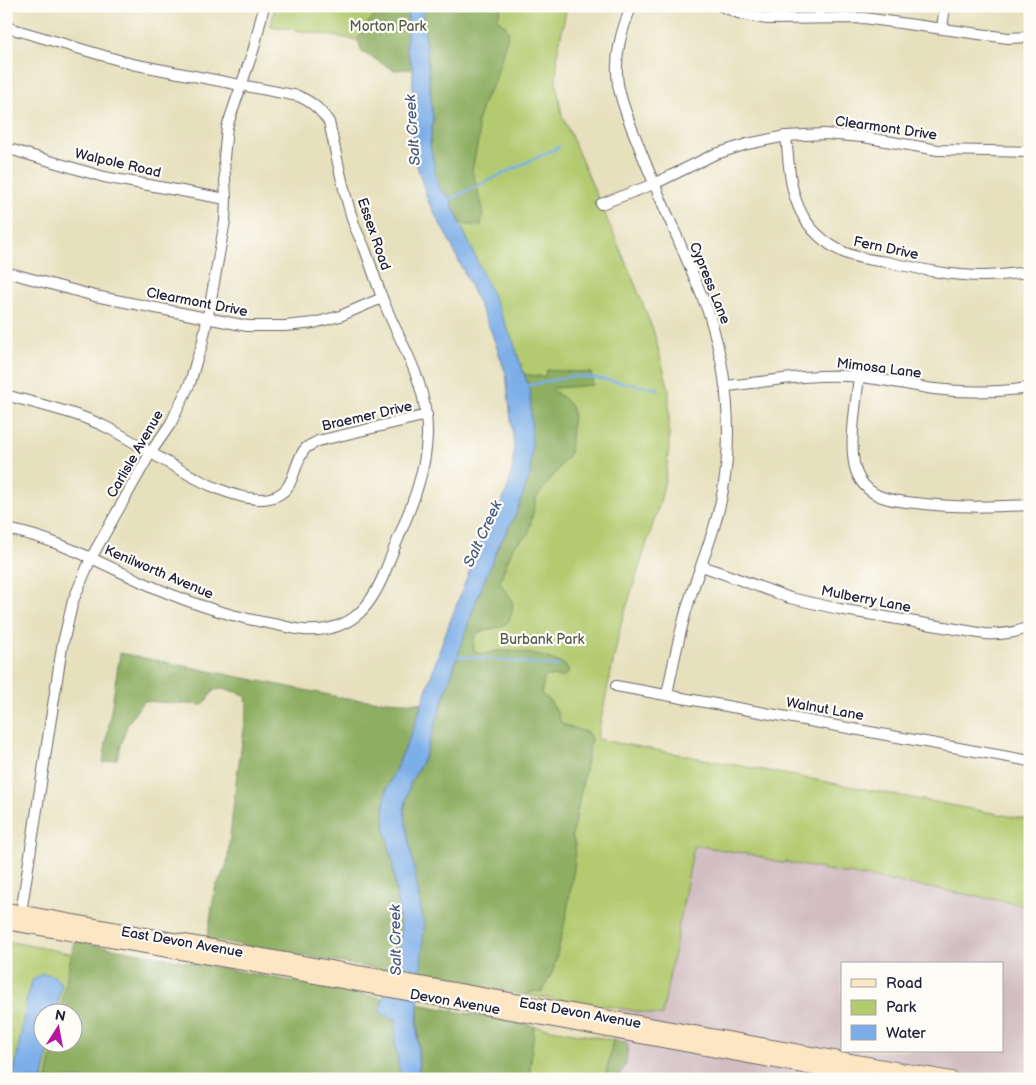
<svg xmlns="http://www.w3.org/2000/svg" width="1036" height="1085" viewBox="0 0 1036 1085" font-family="'Balsamiq Sans',sans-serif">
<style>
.industrial{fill:#d2bec1;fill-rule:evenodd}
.green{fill:#b3ca6f;stroke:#6a7655}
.forest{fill:#8eae62;stroke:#58684e}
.water{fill:#7baee8;stroke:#4e6892}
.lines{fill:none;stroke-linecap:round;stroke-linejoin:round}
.stream{stroke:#7baee8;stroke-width:2.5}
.street-casing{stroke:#676468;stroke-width:12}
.secondary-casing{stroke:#676468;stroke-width:16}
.street{stroke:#fff;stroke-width:10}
.secondary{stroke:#fce6c4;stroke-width:14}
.labels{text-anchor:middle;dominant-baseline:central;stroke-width:4.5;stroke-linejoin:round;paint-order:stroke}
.park-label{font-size:14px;fill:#555d4d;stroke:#fdfcf7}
.street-label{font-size:14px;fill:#22223b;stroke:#fdfcf7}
.water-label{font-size:15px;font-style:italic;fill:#465a80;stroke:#fdfcf7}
</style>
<rect width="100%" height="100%" fill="#fdfcf7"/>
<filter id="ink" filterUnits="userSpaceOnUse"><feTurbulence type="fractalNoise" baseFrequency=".02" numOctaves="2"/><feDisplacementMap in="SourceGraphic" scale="10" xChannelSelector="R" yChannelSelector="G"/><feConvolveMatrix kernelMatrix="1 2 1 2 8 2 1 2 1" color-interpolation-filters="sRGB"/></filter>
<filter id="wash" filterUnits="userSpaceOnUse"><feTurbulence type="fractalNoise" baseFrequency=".0096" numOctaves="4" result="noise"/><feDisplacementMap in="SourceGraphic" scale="20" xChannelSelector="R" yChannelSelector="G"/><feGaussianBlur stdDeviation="1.12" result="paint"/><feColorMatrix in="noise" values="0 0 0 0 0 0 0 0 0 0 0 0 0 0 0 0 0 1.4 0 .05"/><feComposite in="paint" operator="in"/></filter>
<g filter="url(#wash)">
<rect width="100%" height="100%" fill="#e7e0bd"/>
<path class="industrial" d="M 694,845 L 754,855 L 782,863 L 785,862 L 826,869 L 848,874 L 851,873 L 858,876 L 864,876 L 1030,906 L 1030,1079 L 618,1079 L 626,1063 L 628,1043 L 613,1040 L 619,1008 L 662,1016 ZM 842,964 L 1002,964 L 1002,1051 L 842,1051 Z"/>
<g class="green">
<polygon points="275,6 406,6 406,48 271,26"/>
<polygon points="424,6 567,6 558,50 556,82 562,115 633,279 654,333 669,390 669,447 666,475 660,502 621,624 597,739 1030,820 1030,906 864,876 861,877 851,873 848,874 785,862 782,863 754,855 694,845 662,1016 619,1008 524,995 535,991 553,971 575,845 572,836 591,739 574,728 562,724 441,707 532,442 452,205"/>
<polygon points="6,941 80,955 69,1012 42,1012 42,1042 63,1043 56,1079 6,1079"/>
<polygon points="534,1026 613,1040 605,1079 527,1079 530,1070"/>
</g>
<g class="forest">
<polygon points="383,6 406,6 408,17 406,48 413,69 394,70 362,52 358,40 365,26 380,11"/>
<polygon points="424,6 501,6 498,18 501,23 505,24 509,32 495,81 484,100 477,123 479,136 472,170 483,209 481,226 468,225 460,222 452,205 452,198 445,195 438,187 430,144 433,120 423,16"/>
<path d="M 547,370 L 591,373 L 593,385 L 554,388 L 552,390 C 561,396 570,401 573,412 L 570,453 L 536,499 L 528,535 L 514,545 L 502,575 L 500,583 C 504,589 509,594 512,600 C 513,603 512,609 512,612 C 508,637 478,622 474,640 C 473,644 474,649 475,652 C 486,656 490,651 501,651 C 523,650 544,656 563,664 L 568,668 L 568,673 L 563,677 L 547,676 L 544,679 L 541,694 C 554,702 556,711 562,724 L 588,733 L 591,739 L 572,836 L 575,845 L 574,869 L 566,917 L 553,971 L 542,992 L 535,991 L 524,995 L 420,976 L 404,810 L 410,784 L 424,758 L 473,609 L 498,547 L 515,516 L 530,391 L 524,374 L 544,377 Z"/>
<polygon points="120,653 349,699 422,703 413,730 387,788 385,828 392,859 401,932 399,961 393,962 389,971 207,939 215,889 227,864 236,782 247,710 246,695 225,689 214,690 203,705 143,701 127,725 117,759 103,763"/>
<polygon points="74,941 383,998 380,1013 396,1019 395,1045 401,1079 47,1079 54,1043 72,1042 72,1012 60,1012"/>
<polygon points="418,1004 534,1026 530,1070 527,1079 419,1079"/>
<polygon points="613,1040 628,1043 626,1063 618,1079 605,1079"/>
</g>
<g class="water">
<polygon points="406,6 424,6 423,16 433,120 430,144 438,187 445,194 452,198 452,205 513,341 530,391 532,442 530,476 515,516 498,547 473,609 424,758 410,784 404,810 424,926 417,1024 419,1079 401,1079 395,1045 396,1019 380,1013 389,971 393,962 399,961 401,932 392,859 385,828 384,805 387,788 413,730 443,640 486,528 500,507 509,484 513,465 514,446 506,374 491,331 451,244 428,201 417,166 412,131 413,69 406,48 408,17"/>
<polygon points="43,973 54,976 62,984 56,1012 42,1012 42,1042 50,1043 43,1079 13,1079 28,992 33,979"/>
</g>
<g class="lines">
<g class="stream">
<polyline points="450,199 559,147"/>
<polyline points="525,386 574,376 595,378 659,389"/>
<polyline points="456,656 559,666"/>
</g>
</g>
</g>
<g filter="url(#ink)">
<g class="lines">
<defs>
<g id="street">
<path d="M 632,6 C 621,29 614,58 618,84 C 622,107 632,128 640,149 C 662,205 688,259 709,314 C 727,371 733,432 723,490 C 717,526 702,561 691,595 C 680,628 674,661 667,694"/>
<polyline points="721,6 738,13 767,19 864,18 1008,38 1030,37"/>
<polyline points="819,6 820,18"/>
<path d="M 6,27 L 132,64 L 298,96 C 312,102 320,109 329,122 C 337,157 343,193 355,227 C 358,235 363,243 366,252 C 371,266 376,280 381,295 C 399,343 428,380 427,435 C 426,480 404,522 388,564 C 373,605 353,633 304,630 C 294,629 284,626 273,624 C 227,616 183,601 140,581 C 96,561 55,538 6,529"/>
<polyline points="942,28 945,6"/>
<path d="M 786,136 C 789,163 789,190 802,214 C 810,230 826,244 843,252 C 856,258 872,260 887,262 C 919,269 952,276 984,276 C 999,276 1015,273 1030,272"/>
<polyline points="6,148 104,177 226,199"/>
<polyline points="601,204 654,184 713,155 747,144 786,136 824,134 863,137 938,150 1030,152"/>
<polyline points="6,272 95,296 247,326 285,326 314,323 340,316 382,298"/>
<path d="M 859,377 C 856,403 848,447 856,471 C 860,483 870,493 882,497 C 893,501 905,502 916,503 C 956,508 990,507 1030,505"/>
<path d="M 726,386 C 766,382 806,374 847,376 C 877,377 905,385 934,389 C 966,393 998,392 1030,388"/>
<path d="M 6,395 C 40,405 76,412 108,428 C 146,446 234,514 276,496 C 296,488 293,463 305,449 C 308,445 314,444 318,441 L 427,415"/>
<path d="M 702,566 L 790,598 L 839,609 L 985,634 C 1001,635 1015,633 1030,627"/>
<polyline points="616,686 1030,761"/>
<polyline points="21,913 62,647 73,601 91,558 151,452 171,423 190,383 196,362 202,345 210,305 225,221 226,199 224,158 227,127 254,48 264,6"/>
</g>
<g id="secondary">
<polyline points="6,910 951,1079"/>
<polyline points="6,922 256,965 873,1079"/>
</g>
</defs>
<use href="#street" class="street-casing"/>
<use href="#secondary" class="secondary-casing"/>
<use href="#street" class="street"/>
<use href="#secondary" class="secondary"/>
</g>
</g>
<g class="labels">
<g class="park-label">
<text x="388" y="26">Morton Park</text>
<text x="542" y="639">Burbank Park</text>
</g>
<g class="street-label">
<text transform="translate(886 128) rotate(8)">Clearmont Drive</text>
<text transform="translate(118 163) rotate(13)">Walpole Road</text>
<text transform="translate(374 234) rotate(71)">Essex Road</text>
<text transform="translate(886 248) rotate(12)">Fern Drive</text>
<text transform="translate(710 283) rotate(68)">Cypress Lane</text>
<text transform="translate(197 302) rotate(11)">Clearmont Drive</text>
<text transform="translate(879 368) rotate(7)">Mimosa Lane</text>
<text transform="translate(367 416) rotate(-13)">Braemer Drive</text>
<text transform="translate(135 454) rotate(-60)">Carlisle Avenue</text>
<text transform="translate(159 572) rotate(23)">Kenilworth Avenue</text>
<text transform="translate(866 599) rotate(11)">Mulberry Lane</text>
<text transform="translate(825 709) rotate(10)">Walnut Lane</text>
<text transform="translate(182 942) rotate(10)">East Devon Avenue</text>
<text transform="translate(455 1002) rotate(10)">Devon Avenue</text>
<text transform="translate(580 1013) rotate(10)">East Devon Avenue</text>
</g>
<g class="water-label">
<text transform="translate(413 130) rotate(-94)">Salt Creek</text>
<text transform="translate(483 534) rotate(-65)">Salt Creek</text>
<text transform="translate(396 940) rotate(-91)">Salt Creek</text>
</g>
</g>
<rect width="1036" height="1085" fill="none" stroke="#fdfcf7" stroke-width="25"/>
<rect x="841" y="962" width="162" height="90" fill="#fdfcf7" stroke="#a5a5ac"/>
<rect x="851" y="979" width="25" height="8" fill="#fce6c4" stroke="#a5a5ac"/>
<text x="886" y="988" font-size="15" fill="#22223b">Road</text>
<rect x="851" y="1000" width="25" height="15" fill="#b3ca6f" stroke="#a5a5ac"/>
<text x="886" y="1012" font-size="15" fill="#22223b">Park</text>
<rect x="851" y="1025" width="25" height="15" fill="#7baee8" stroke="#a5a5ac"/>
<text x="886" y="1038" font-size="15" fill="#22223b">Water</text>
<g transform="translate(58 1028) rotate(11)"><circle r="24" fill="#fdfcf7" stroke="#a5a5ac"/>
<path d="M0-4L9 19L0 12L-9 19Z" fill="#b5179e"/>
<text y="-8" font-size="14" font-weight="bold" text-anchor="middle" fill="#22223b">N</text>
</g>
</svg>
